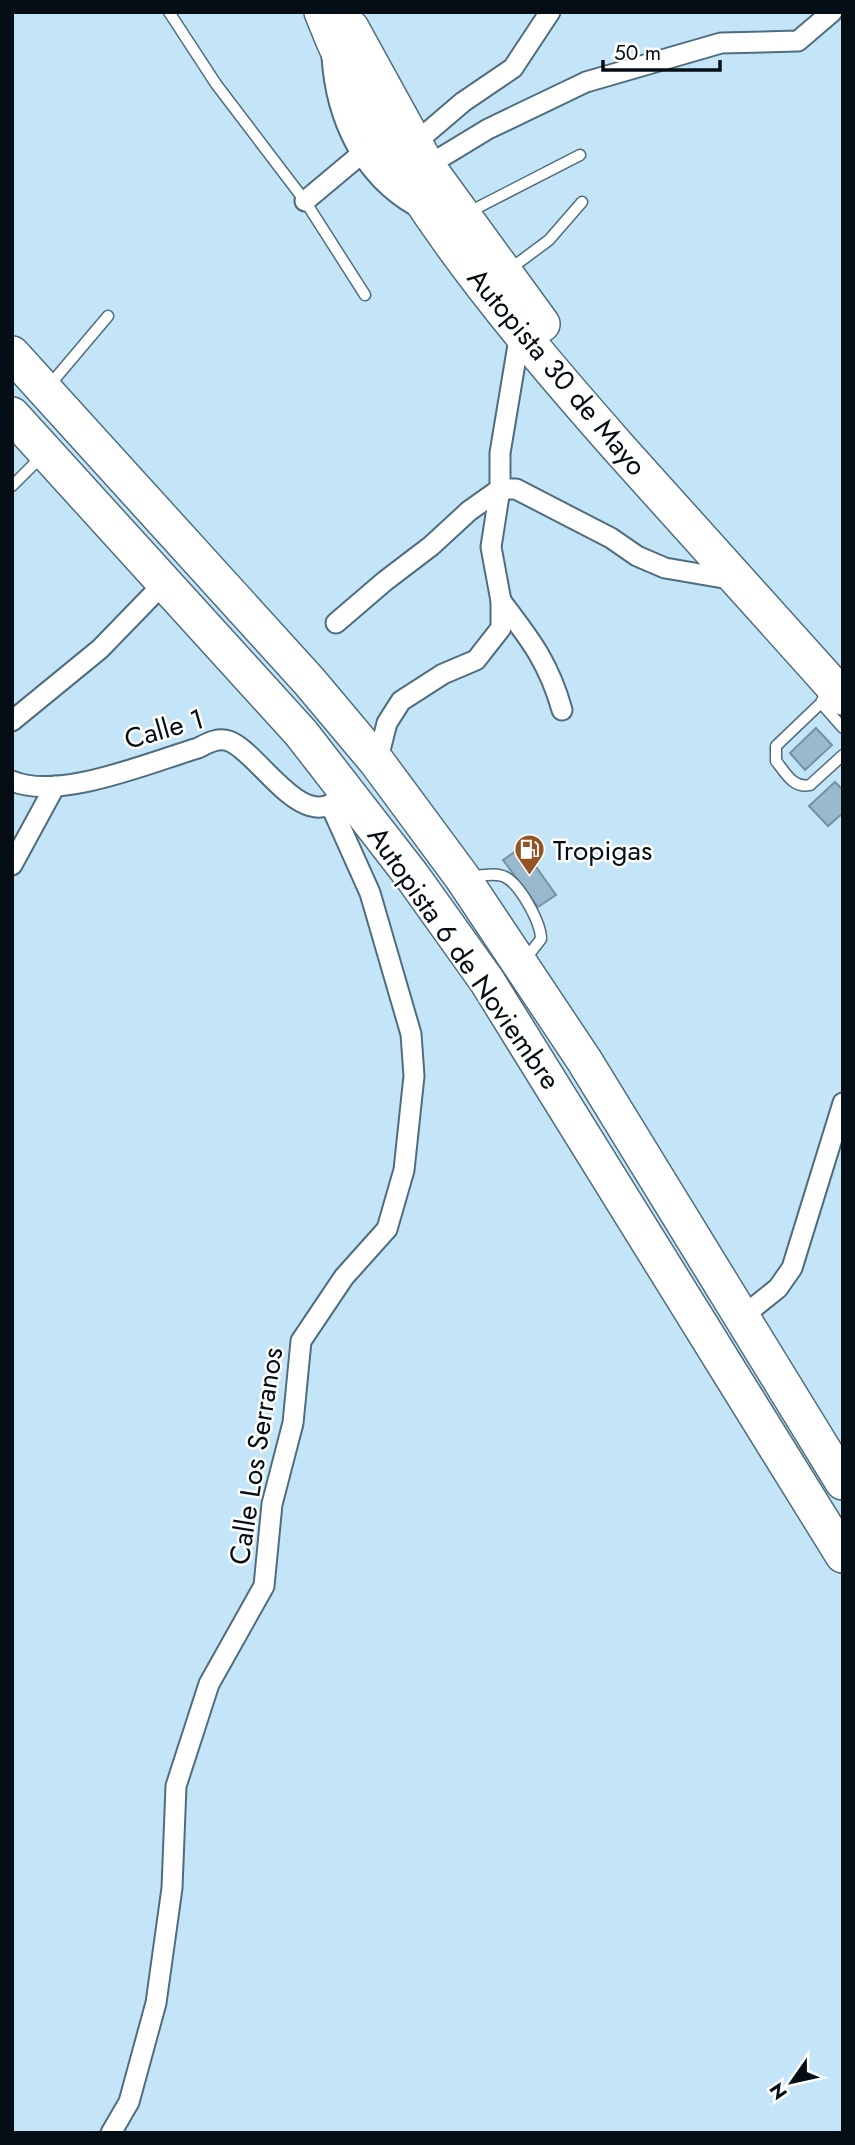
<svg xmlns="http://www.w3.org/2000/svg" width="855" height="2145" viewBox="0 0 855 2145" font-family="Jost,sans-serif">
<style>
.building{fill:#99bacc;stroke:#7392a4;stroke-width:2}
.lines{fill:none;stroke-linecap:round;stroke-linejoin:round}
.lane-casing{stroke:#4f6d7e;stroke-width:13}
.street-casing{stroke:#4f6d7e;stroke-width:23}
.highway-casing{stroke:#4f6d7e;stroke-width:38}
.lane{stroke:#fff;stroke-width:10}
.street{stroke:#fff;stroke-width:19}
.highway{stroke:#fff;stroke-width:35}
.labels{text-anchor:middle;dominant-baseline:central;stroke-width:5;stroke-linejoin:round;paint-order:stroke}
.street-label{font-size:28px;fill:#040e14;stroke:#fff}
.poi-label{font-size:28px;fill:#040e14;stroke:#fff;text-anchor:start}
</style>
<rect width="100%" height="100%" fill="#c4e5f8"/>
<g class="building">
<polygon points="816,728 832,745 805,770 790,753"/>
<polygon points="835,782 843,790 843,813 828,826 809,806"/>
<polygon points="522,847 556,895 538,907 503,860"/>
</g>
<g class="lines">
<defs>
<g id="lane">
<polyline points="169,12 216,84 305,201 365,295"/>
<polyline points="469,212 580,155"/>
<polyline points="510,269 549,240 582,202"/>
<polyline points="48,387 108,316"/>
<polyline points="12,486 42,456"/>
<path d="M 827,689 L 821,703 L 776,746 L 776,761 C 785,772 793,789 810,785 L 843,755"/>
<polyline points="821,703 843,728"/>
<path d="M 472,876 C 482,876 496,872 505,877 C 520,884 541,923 541,939 L 524,961"/>
</g>
<g id="street">
<path d="M 332,57 C 336,118 362,175 416,206"/>
<polyline points="415,143 463,102 513,68 550,12"/>
<polyline points="427,166 488,129 586,82 721,43 798,41 832,12"/>
<polyline points="305,201 360,155"/>
<path d="M 501,601 C 530,639 549,663 562,710"/>
<polyline points="336,623 385,581 431,546 469,511 500,489 516,489 611,538 637,556 665,568 735,580"/>
<polyline points="12,721 100,649 166,581"/>
<polyline points="377,762 387,723 401,701 443,674 476,660 501,628 501,601 491,547 500,489 500,453 520,333"/>
<path d="M 12,781 C 59,801 151,762 198,748 C 208,743 218,737 229,741 C 259,752 302,834 339,798"/>
<polyline points="12,865 55,786"/>
<polyline points="742,1317 778,1288 792,1268 843,1103"/>
<polyline points="111,2133 129,2102 156,2003 172,1888 176,1786 209,1684 264,1586 272,1504 293,1423 301,1341 344,1277 387,1229 404,1170 414,1076 411,1034 370,893 331,806"/>
</g>
<g id="highway">
<path d="M 322,12 C 386,178 503,316 619,448 C 693,531 768,614 843,697"/>
<polyline points="351,28 427,166 542,324"/>
<polyline points="12,354 309,681 377,762 462,877 584,1060 843,1482"/>
<polyline points="12,415 301,733 412,876 487,981 843,1555"/>
</g>
</defs>
<use href="#lane" class="lane-casing"/>
<use href="#street" class="street-casing"/>
<use href="#highway" class="highway-casing"/>
<use href="#lane" class="lane"/>
<use href="#street" class="street"/>
<use href="#highway" class="highway"/>
</g>
<defs>
<symbol id="fuel-pin" viewBox="-11 -11 22 30"><path d="M0 17L-7.5 6A9.5 9.5 0 1 1 7.5 6Z" fill="#965324" stroke="#fff"/><path d="M-5.5-6h7V0h2V4h1.3V-2.5L3-4.5l.8-.8L6-3V5H2.5V1h-1V6h-7ZM-4.2-4.7v3.2H.2V-4.7Z" fill="#fff"/></symbol>
</defs>
<g fill-rule="evenodd">
<use href="#fuel-pin" x="512" y="832" width="35" height="47"/>
</g>
<g class="labels">
<g class="street-label">
<text transform="translate(557 372) rotate(50)">Autopista 30 de Mayo</text>
<text transform="translate(164 729) rotate(-16)">Calle 1</text>
<text transform="translate(464 958) rotate(55)">Autopista 6 de Noviembre</text>
<text transform="translate(256 1456) rotate(-81)">Calle Los Serranos</text>
</g>
<g class="poi-label">
<text x="553" y="850">Tropigas</text>
</g>
</g>
<rect width="855" height="2145" fill="none" stroke="#040e14" stroke-width="28"/>
<g transform="translate(792 2082) rotate(236)" stroke="#ffffff" stroke-width="5" paint-order="stroke">
<path d="M0-5L12 26L0 18L-12 26Z" fill="#040e14"/>
<text y="-10" font-size="19" font-weight="bold" text-anchor="middle" fill="#040e14">N</text>
</g>
<path d="M603 60v10h117v-10" fill="none" stroke="#040e14" stroke-width="3.5"/>
<text x="614" y="60" font-size="21" fill="#040e14" stroke="#ffffff" stroke-width="5" paint-order="stroke">50 m</text>
</svg>
